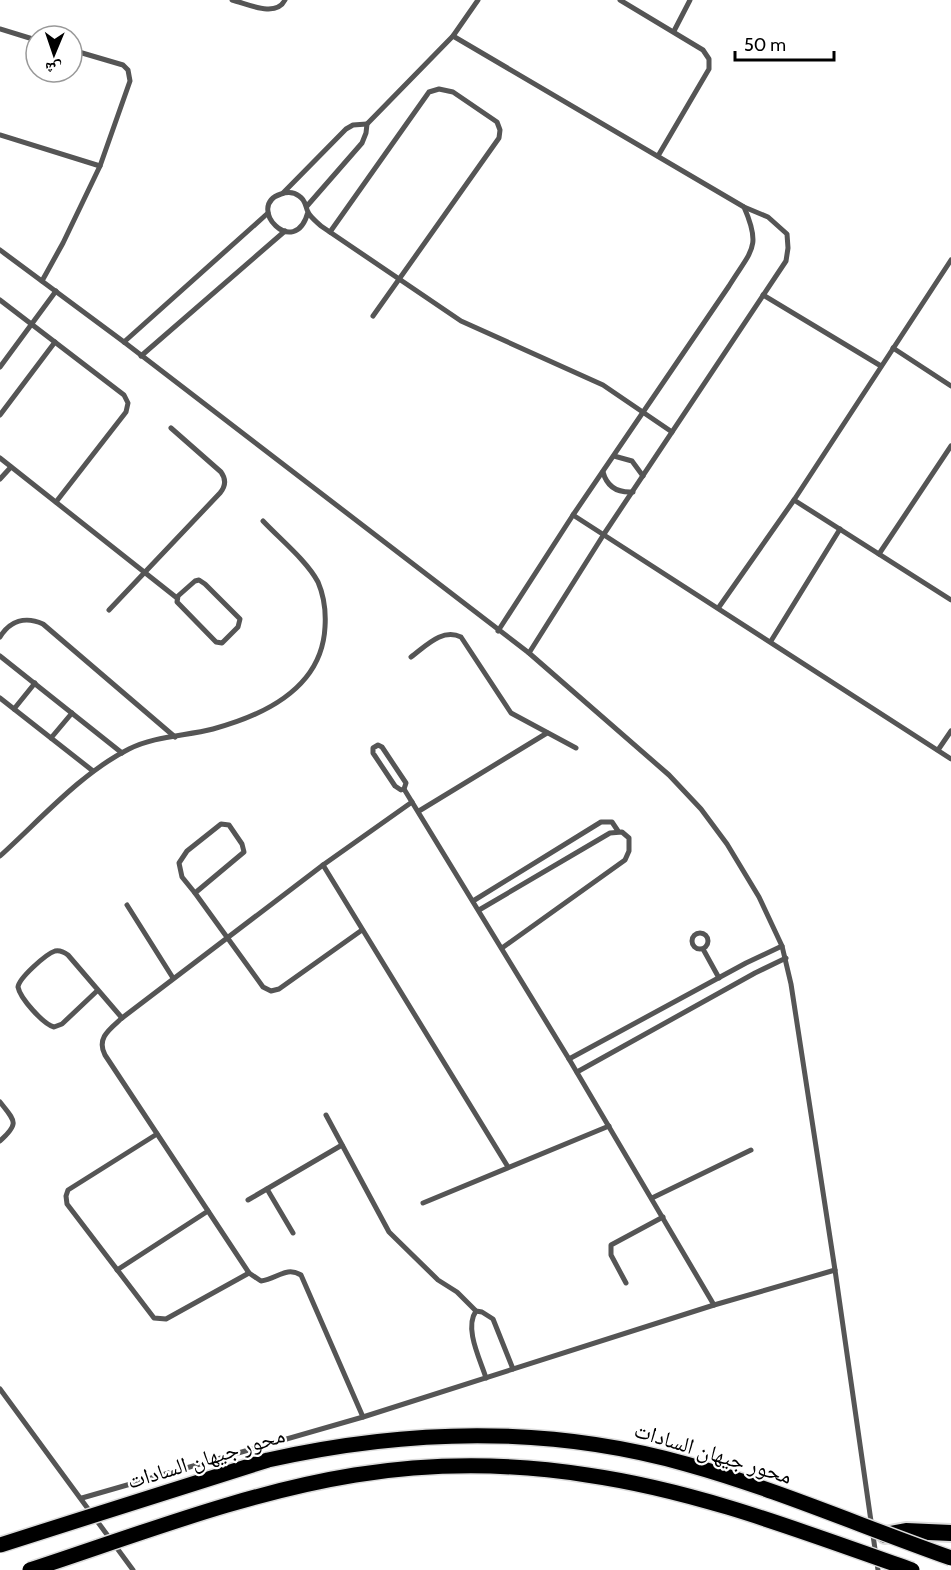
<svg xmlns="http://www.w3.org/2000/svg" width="951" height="1570" viewBox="0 0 951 1570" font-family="Cabin,'Noto Naskh Arabic',sans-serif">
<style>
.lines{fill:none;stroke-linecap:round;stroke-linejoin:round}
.trunk-casing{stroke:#dbdbdb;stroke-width:20}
.service{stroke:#555;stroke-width:5}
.trunk{stroke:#000;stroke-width:16}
.primary-bridge-casing{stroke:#dbdbdb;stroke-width:18;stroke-linecap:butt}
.primary-bridge{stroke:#000;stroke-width:15}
.labels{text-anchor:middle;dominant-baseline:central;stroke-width:4.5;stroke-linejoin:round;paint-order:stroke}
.street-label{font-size:22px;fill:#000;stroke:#fff}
</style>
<rect width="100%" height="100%" fill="#fff"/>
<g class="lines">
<defs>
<polyline id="trunk" points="885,1535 906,1531 951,1533"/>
</defs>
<use href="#trunk" class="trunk-casing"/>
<g class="service">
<path d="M 232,0 C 248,4 276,18 285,0"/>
<polyline points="620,0 703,50 709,59 709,69 658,156"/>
<polyline points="0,29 36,40"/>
<polyline points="674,31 690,0"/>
<polyline points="453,36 744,207 768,217 787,234 788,248 786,261 604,534 529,653"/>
<polyline points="0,135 100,166"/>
<polyline points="283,193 346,129 353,125 367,124"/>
<polyline points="307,206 362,143 366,133 367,124 453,36 478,0"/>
<path d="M 308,212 C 295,261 244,206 281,194 C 287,192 294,192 299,196 C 306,200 305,206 308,212 C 310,217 317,222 321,226 L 461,321 L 603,385 L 672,432"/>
<polyline points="330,232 429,92 439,89 453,92 497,122 500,130 499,138 373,316"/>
<polyline points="0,250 124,342 529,653 669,775 701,809 727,844 759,897 782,946 791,984 835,1270 878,1570"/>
<polyline points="42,281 63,243 100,166 130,81 128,70 123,65 72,50"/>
<polyline points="763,295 881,366"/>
<polyline points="0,300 124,395 128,403 126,412 56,502"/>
<polyline points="124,342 268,213"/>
<polyline points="893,348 951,386"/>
<polyline points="141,356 285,231"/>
<polyline points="0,367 56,291"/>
<polyline points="0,415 55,342"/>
<polyline points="614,456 632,461 643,476"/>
<polyline points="0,458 177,598"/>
<path d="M 603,472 C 607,487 617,493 633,492"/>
<polyline points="0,479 11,467"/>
<polyline points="794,500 951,600"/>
<polyline points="573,515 951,759"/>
<polyline points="879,554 951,446"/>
<polygon points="199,580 205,584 240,619 238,627 222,643 216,642 177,602 178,596 195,581"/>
<polyline points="719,607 794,500 951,260"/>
<path d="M 109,610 L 220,493 C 226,486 226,479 221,472 L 171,428"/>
<path d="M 498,631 L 573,515 L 729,286 C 751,250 762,248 744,207"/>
<path d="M 0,637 C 10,621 25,616 43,624 L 175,737"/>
<polyline points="771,641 840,529"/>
<polyline points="0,656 122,753"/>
<path d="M 411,657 C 426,646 442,628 461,637 L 511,713 L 576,748"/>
<polyline points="0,698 93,771"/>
<polyline points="14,709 35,683"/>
<polyline points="51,738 72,713"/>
<polygon points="378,745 382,747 406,783 404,789 401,790 395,786 373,753 373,748"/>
<polyline points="938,750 951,731"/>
<polyline points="404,789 569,1059 714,1305"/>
<polyline points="419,811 547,733"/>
<polygon points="221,824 229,825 242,844 244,852 195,893 182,877 179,863 187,851"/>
<path d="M 0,856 C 40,820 81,773 129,749 C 154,736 186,736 213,729 C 265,715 322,688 325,627 C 326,612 324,596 318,582 C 307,561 280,539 263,521"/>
<polyline points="323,865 508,1167"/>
<polyline points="195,893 263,987 271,991 279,989 362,930"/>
<polyline points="473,901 601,822 612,822 618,831"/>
<polyline points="127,905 173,978"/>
<polyline points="479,910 610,833 622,832 629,838 629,851 625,860 502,948"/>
<circle cx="700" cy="941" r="8"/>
<polyline points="703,949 719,978"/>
<path d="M 98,990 L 62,1024 L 54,1027 C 43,1024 20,998 18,987 C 19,978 46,954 55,951 C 60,950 64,952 68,955 L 122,1018"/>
<polyline points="569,1059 746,963 782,946"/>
<polyline points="577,1072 755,973 786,958"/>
<path d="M 0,1102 C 15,1121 20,1123 0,1141"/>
<polyline points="326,1115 389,1232 438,1280 457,1292 476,1311 482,1312 493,1319 513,1369"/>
<polyline points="157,1134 68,1190 66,1196 67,1204 154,1318 166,1319 249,1273"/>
<polyline points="267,1189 293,1233"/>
<polyline points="652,1198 751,1150"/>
<polyline points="248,1200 342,1145"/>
<polyline points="423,1203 609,1126"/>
<polyline points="117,1270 208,1211"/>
<polyline points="626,1283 611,1255 611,1245 663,1217"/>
<path d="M 476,1311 C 464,1328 480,1359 486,1378"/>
<polyline points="0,1389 133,1570"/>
<path d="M 363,1417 L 301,1275 C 286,1266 277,1279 261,1281 L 249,1273 L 105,1055 C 96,1038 110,1029 122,1018 L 323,865 L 412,802"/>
<polyline points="82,1498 363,1417 714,1305 835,1270"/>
</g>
<use href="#trunk" class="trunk"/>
<defs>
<g id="primary-bridge">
<path d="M 0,1545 L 268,1460 C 406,1429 548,1425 686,1464 C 776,1489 863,1527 951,1558"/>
<path d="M 30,1570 C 137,1535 244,1493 355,1475 C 431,1463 511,1463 587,1475 C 699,1491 806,1533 912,1570"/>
</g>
</defs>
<use href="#primary-bridge" class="primary-bridge-casing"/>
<use href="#primary-bridge" class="primary-bridge"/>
</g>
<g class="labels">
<g class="street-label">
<text transform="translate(713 1453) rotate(17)">محور جيهان السادات</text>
<text transform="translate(206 1458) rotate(-17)">محور جيهان السادات</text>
</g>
</g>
<g transform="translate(54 54) rotate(182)"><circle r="28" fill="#ffffff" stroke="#999999" stroke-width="1.5"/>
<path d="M0-4.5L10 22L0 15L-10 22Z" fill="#000000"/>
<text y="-9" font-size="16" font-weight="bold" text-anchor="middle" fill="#000000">ش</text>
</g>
<path d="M735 51v9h99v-9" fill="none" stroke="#000000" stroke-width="3"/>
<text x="744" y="51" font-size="18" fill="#000000" stroke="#ffffff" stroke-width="4.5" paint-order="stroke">50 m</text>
</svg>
